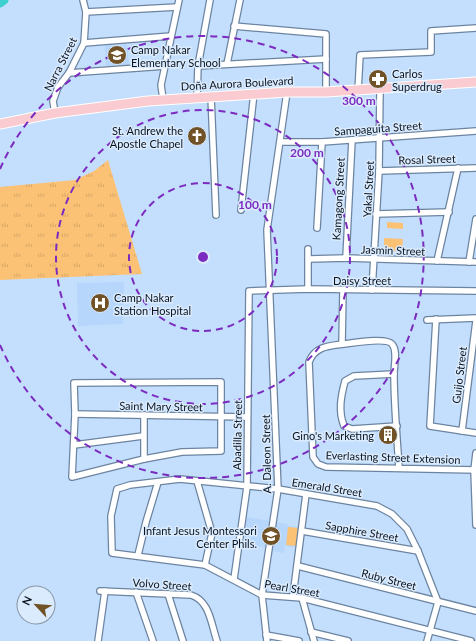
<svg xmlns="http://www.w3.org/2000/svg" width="476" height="641" viewBox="0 0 476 641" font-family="Lato,sans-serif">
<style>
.built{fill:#b7d6fc}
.grass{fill:#fbc276}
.park{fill:url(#park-tufts)}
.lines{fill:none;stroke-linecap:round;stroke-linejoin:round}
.river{stroke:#3cd1ce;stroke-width:9}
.minor-casing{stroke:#6c84a0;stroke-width:8}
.primary-casing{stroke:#fff;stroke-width:11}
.minor{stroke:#fff;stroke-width:5.5}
.primary{stroke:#facbd0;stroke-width:9}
.ring{fill:none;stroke:#7b2cbf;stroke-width:2;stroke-dasharray:7 5}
.labels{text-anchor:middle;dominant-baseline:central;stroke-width:3;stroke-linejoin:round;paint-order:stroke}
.poi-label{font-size:11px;fill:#0a131e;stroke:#dbebfe;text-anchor:start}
.street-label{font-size:11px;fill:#0a131e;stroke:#dbebfe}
.centre{fill:#7b2cbf;stroke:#dbebfe;stroke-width:2}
.ring-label{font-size:12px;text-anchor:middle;font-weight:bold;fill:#7b2cbf;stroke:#dbebfe;stroke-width:3;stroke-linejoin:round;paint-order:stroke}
</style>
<defs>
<pattern id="park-tufts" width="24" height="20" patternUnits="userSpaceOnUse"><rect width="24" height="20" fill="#fbc276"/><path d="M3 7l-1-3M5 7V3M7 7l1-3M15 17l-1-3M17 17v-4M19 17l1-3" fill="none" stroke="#d6a666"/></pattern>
</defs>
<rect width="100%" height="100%" fill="#c4dffe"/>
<g class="built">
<polygon points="127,44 129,65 106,66 105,45"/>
<polygon points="124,282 123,324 78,326 77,283"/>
<polygon points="246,517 288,524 288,526 299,527 297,548 285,546 284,553 272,551 272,548 243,544"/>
</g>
<g class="grass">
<polygon points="387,222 403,223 403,229 387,228"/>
<polygon points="384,238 403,239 402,251 384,251"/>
<polygon points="288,527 298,528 296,546 286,545"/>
</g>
<polygon class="park" points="108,160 142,274 0,280 0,187 75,180 94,171"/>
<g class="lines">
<polyline class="river" points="0,3 4,0"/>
<defs>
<g id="minor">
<polyline points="86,12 177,7"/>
<polyline points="234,26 326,34 326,92"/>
<polyline points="84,43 171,36"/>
<polyline points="227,64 240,0"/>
<polyline points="198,66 326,59"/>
<polyline points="69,73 165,66"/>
<polyline points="358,91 360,55 431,52 431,31 476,28"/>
<polyline points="211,96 216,215"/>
<polyline points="197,97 198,66 210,0"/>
<polyline points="163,99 161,85 179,0"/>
<polyline points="55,113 53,101 58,87 69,73 84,43 86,12 83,0"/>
<polyline points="281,142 322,142 476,131"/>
<polyline points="379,171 476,168"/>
<polyline points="241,210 254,93"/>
<polyline points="376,214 449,212"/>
<polyline points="317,228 322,142"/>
<polyline points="308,249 308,289"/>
<polyline points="346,258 352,140"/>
<polyline points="309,259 346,258 476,262"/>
<polyline points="437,261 458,168"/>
<polyline points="469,262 476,219"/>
<polyline points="372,290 379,171 380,89"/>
<polyline points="436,319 430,426 476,433"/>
<polyline points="427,320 476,318"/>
<polyline points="342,344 343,290"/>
<path d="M 394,374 L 354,376 L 345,381 C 341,396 338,411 344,426 L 352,429 L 397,426"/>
<polygon points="221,382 221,451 182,452 144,459 72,477 75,414 74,383"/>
<polyline points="75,414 247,417"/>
<polyline points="144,415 144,459"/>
<polyline points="462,431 476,321"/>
<polyline points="74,445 143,436"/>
<polyline points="476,453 474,470 476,525"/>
<path d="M 399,468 C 397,436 394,405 394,374 C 394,365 398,351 392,344 C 386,337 353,343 344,344 C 329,346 315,346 309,362 L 313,457 L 318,464 L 326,467 L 476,470"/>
<polyline points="197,481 212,533 205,565"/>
<polyline points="302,531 418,551"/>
<polyline points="138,555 146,522 158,482"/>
<polyline points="298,566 476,611"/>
<polyline points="234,579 247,487 249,291 308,289 476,291"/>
<path d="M 100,591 L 191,595 C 210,601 211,624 217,641"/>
<polyline points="136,592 153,641"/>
<polyline points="168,594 183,641"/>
<polyline points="293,596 306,494"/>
<polyline points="302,598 314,641"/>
<polyline points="311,632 348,641"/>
<polyline points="266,635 299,641"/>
<polyline points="98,641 105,591"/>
<polyline points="267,641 262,595 278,489 267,230 287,92"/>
<polyline points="427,641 438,602 418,551 407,529 392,514 377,506 278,489 180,479 130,485 117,489 111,516 112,553 205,565 262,595 302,598 471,641"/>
</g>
<polyline id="primary" points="0,124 55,113 148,101 287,92 326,92 476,82"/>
</defs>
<use href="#minor" class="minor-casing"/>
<use href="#primary" class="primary-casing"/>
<use href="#minor" class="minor"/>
<use href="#primary" class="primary"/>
</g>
<g class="ring">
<circle cx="203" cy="257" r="74"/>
<circle cx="203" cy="257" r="147"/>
<path d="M0 169A221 221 0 1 1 0 345"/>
</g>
<defs>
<symbol id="school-disc" viewBox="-11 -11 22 22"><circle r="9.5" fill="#715227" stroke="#dbebfe"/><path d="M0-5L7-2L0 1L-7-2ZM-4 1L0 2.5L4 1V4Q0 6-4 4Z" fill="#fff"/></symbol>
<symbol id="pharmacy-disc" viewBox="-11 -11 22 22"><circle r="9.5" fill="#715227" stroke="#dbebfe"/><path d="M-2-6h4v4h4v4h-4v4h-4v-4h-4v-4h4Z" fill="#fff"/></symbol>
<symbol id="church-disc" viewBox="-11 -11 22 22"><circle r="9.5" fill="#715227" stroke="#dbebfe"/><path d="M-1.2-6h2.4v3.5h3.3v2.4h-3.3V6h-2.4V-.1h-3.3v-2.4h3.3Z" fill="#fff"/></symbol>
<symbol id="hospital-disc" viewBox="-11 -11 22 22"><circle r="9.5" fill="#715227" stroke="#dbebfe"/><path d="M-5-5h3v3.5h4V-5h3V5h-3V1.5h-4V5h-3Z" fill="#fff"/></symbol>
<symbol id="building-disc" viewBox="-11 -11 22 22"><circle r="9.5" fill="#715227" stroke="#dbebfe"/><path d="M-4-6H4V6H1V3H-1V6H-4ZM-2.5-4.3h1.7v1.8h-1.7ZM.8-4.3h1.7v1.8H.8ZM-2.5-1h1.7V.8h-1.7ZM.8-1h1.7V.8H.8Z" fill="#fff"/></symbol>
</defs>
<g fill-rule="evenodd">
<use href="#school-disc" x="106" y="44" width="22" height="22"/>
<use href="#pharmacy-disc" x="367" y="68" width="22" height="22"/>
<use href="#church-disc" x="186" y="125" width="22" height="22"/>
<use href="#hospital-disc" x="89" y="292" width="22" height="22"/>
<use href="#building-disc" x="377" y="424" width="22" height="22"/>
<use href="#school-disc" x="260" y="525" width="22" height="22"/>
</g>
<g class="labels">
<g class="poi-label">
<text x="131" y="49">Camp Nakar<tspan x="131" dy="13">Elementary School</tspan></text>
<text x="392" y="73">Carlos<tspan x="392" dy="13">Superdrug</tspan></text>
<text x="183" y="130" text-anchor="end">St. Andrew the<tspan x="183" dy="13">Apostle Chapel</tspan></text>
<text x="114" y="297">Camp Nakar<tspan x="114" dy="13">Station Hospital</tspan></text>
<text x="374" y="435" text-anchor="end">Gino's Marketing</text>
<text x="257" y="530" text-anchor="end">Infant Jesus Montessori<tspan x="257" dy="13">Center Phils.</tspan></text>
</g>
<g class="street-label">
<text transform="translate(60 64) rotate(-63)">Narra Street</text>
<text transform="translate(237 83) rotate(-3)">Doña Aurora Boulevard</text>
<text transform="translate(378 128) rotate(-4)">Sampaguita Street</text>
<text transform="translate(427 159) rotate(-2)">Rosal Street</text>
<text transform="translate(368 189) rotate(-87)">Yakal Street</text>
<text transform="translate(338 199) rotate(-87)">Kamagong Street</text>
<text transform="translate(393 250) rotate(2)">Jasmin Street</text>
<text x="362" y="280">Daisy Street</text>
<text transform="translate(459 375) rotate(-83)">Guijo Street</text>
<text transform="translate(161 406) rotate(1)">Saint Mary Street</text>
<text transform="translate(237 435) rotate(-89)">Abadilla Street</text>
<text transform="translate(266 454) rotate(-91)">A. Daleon Street</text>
<text transform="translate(393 457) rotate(2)">Everlasting Street Extension</text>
<text transform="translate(327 487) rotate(9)">Emerald Street</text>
<text transform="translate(362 531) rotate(10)">Sapphire Street</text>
<text transform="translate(389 579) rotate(14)">Ruby Street</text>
<text transform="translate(162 584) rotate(4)">Volvo Street</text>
<text transform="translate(292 588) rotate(10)">Pearl Street</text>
</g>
</g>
<circle cx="203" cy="257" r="6" class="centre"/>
<g class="ring-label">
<text x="359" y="105">300 m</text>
<text x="307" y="157">200 m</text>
<text x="255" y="209">100 m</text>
</g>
<g transform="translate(36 605) rotate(296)"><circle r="19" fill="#dbebfe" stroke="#8795a4"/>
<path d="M0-3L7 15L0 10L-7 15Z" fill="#715227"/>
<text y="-6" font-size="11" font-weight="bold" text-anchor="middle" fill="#0a131e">N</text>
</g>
</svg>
